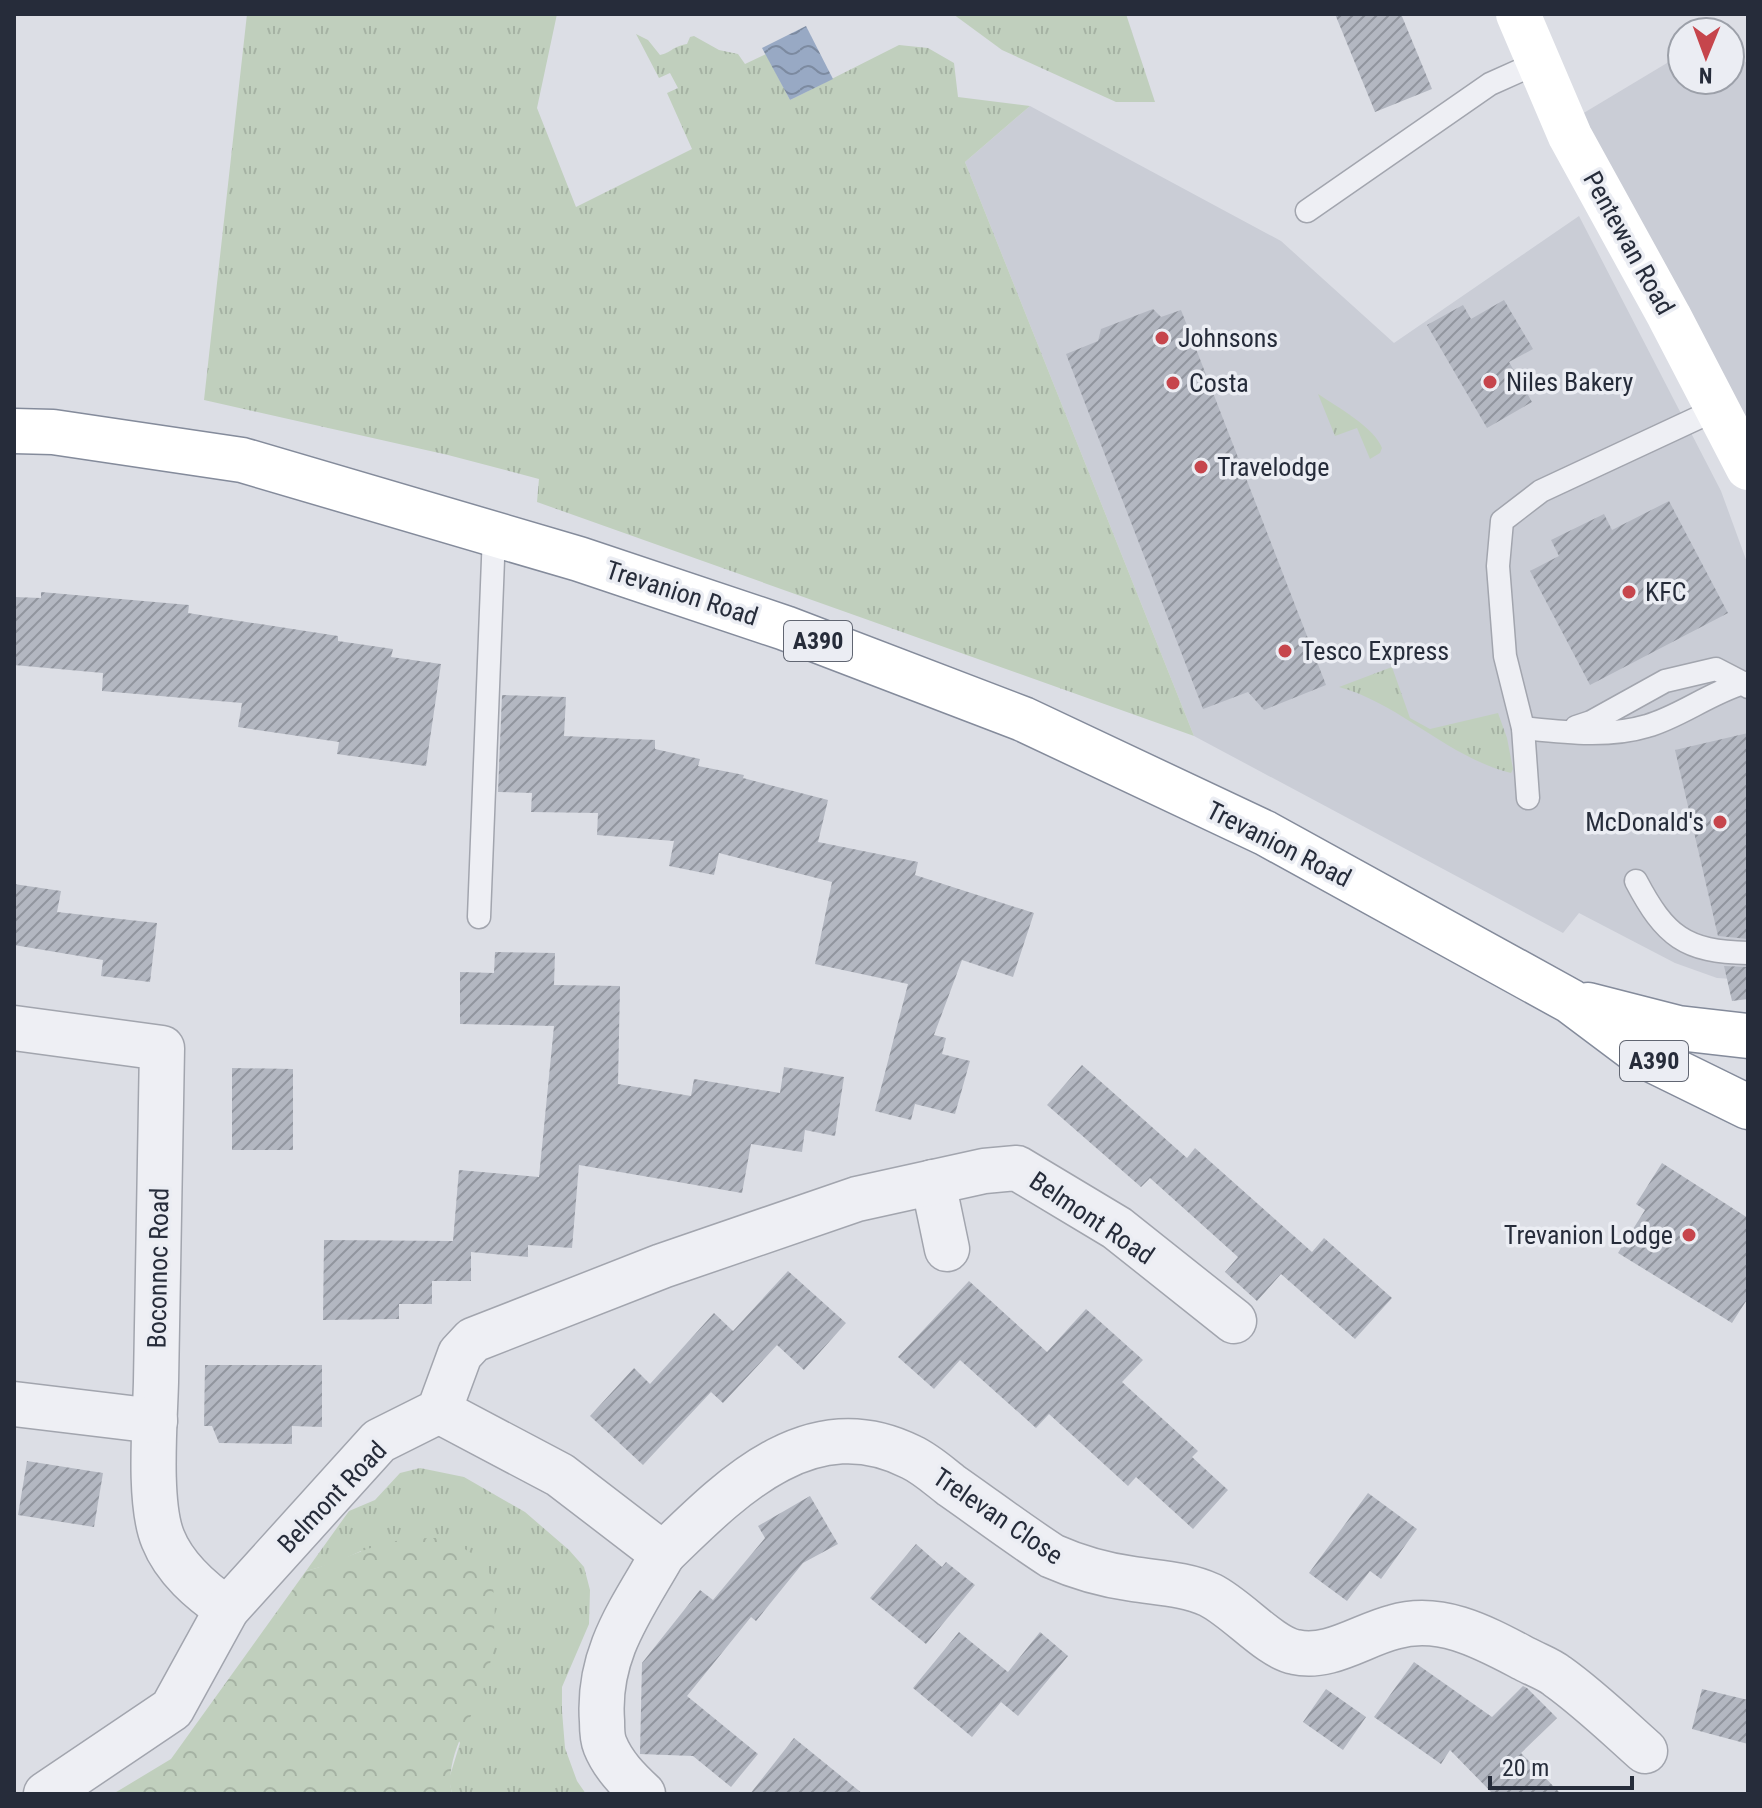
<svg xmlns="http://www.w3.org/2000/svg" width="1762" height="1808" viewBox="0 0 1762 1808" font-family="'Roboto Condensed',sans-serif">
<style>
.built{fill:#cacdd6}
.grass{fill:url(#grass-tufts)}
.forest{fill:url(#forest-crowns)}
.water{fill:url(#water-waves)}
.building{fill:url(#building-hatch)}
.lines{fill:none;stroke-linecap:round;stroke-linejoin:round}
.lane-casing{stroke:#a2a5ae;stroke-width:25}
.street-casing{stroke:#a2a5ae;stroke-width:47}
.highway-casing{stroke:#848b9b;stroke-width:47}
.lane{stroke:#eeeff4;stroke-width:22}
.street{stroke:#eeeff4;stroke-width:44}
.secondary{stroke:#fff;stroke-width:44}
.highway{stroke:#fff;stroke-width:44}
.poi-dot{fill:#c6454c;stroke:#ebedf3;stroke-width:3}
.labels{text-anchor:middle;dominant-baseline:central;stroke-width:7;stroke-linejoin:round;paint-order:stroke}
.shield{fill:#ebedf3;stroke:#616672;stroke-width:2}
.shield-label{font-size:24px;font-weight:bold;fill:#262c3a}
.street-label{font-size:26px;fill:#262c3a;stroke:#ebedf3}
.poi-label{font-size:26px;fill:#262c3a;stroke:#ebedf3;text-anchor:start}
</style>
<defs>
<pattern id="grass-tufts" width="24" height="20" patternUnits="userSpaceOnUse" patternTransform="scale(2)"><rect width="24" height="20" fill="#c0cfbd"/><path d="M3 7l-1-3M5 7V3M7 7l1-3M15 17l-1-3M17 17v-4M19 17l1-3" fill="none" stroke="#a5b2a3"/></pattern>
<pattern id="forest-crowns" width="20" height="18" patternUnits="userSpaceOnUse" patternTransform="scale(2)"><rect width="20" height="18" fill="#c0cfbd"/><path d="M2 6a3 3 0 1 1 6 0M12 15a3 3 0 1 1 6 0" fill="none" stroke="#a5b2a3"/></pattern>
<pattern id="water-waves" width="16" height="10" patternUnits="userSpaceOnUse" patternTransform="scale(2)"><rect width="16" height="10" fill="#98a9c4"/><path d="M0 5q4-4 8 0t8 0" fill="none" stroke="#7c8aa0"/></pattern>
<pattern id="building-hatch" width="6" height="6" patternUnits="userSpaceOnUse" patternTransform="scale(2)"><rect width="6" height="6" fill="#b3b7c1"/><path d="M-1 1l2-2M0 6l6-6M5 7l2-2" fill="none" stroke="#91959e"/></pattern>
</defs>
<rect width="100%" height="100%" fill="#dcdee5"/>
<g class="built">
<polygon points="1730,44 1748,65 1748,430 1582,114 1682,54 1682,80 1730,80"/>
<polygon points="1030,106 1281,241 1394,343 1579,216 1721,491 1748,565 1748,980 1717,978 1675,963 1579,913 1563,933 1194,736 965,162"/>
</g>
<g class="grass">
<path d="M 247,14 L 557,14 L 537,108 L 576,207 L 692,149 L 667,93 L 678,88 L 670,73 L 659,78 L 636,34 L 648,40 L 660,55 C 671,53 671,47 687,44 L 690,37 L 694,36 L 719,50 L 738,54 L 745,64 L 766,54 L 790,100 L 899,45 L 928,48 L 954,63 L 958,97 L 1030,106 L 965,162 L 1194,736 L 537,502 L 539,479 L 448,455 L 204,400 Z"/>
<polygon points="953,14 1126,14 1155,102 1116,102 1002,50"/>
<path d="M 1318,394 C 1336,406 1375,428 1382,448 L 1380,453 L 1370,459 L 1357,428 L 1335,436 Z"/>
<path d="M 1392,667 L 1410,718 L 1430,729 L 1498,713 L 1507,738 L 1513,769 L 1511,773 C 1447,757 1401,704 1339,687 Z"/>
<polygon points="420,1468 464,1477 525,1512 569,1550 584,1567 590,1590 589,1624 562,1687 562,1711 565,1748 577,1781 586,1794 452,1794 449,1779 460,1743 361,1551 335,1563 306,1571 349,1511 375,1500 400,1473"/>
</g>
<path class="forest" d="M 441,1538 C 456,1544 477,1553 487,1568 C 500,1589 494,1654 487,1678 C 476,1715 443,1754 452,1794 L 113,1794 L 171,1759 L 306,1571 C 337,1563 365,1547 396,1541 C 410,1538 426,1538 441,1538 Z"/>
<polygon class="water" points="806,26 833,79 790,100 762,48"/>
<g class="building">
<polygon points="1335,14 1401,14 1432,89 1375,112"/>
<polygon points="1504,300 1533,349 1509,362 1532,402 1487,428 1427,325 1463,305 1471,319"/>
<polygon points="1153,309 1161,317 1181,310 1326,685 1264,710 1248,692 1203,709 1066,354 1098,341 1101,329"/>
<polygon points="1669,501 1728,613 1590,685 1530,571 1559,556 1551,540 1604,514 1612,530"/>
<polygon points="41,592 189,605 188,613 338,636 338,641 393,649 391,657 441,664 426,766 337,754 339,742 238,727 242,703 102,691 103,673 14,665 14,597 41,598"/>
<polygon points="502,695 566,697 564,736 655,740 655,749 700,759 698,766 744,775 743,778 828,800 818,842 918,862 915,875 1034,913 1013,977 962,960 934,1035 946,1038 942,1054 970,1061 955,1114 915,1104 911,1120 875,1111 908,984 815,964 832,882 719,853 714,875 669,866 674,841 597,835 598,813 531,812 532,793 498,792"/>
<polygon points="1748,733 1748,939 1718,936 1675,750"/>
<polygon points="14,884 61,891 57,912 157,923 150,982 101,976 103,960 14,945"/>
<polygon points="495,952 555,953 554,985 620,986 618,1084 691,1096 694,1079 780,1093 784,1067 844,1077 835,1136 805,1130 802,1152 751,1144 742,1193 579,1165 572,1248 528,1245 528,1257 471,1252 471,1281 432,1281 432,1304 399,1304 399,1319 323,1320 324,1240 453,1241 459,1170 539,1177 554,1026 460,1024 460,972 494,973"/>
<polygon points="1724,966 1748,967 1748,999 1732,1001"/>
<polygon points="1082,1065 1187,1158 1195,1148 1312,1252 1324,1238 1392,1298 1355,1339 1281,1274 1257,1301 1225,1272 1238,1257 1150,1178 1141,1187 1047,1105"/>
<polygon points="232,1068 293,1069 293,1150 232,1150"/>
<polygon points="1662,1163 1748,1218 1748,1298 1732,1323 1618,1253 1645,1210 1636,1204"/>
<polygon points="788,1271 846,1323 804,1370 777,1345 723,1403 711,1392 643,1465 590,1416 634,1368 650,1384 714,1313 733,1331"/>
<polygon points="969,1281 1047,1352 1086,1309 1143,1360 1122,1382 1198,1451 1192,1457 1228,1490 1193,1529 1136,1477 1128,1486 1049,1414 1036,1428 960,1360 934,1389 898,1357"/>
<polygon points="205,1365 322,1365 322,1427 292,1426 292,1444 219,1443 212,1426 204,1426"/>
<polygon points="27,1461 103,1473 94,1527 18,1515"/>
<polygon points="1368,1493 1417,1529 1381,1579 1370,1571 1347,1601 1309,1573"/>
<polygon points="810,1496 838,1544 803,1563 756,1621 751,1617 687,1696 758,1754 731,1787 693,1756 640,1754 642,1663 700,1590 713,1600 765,1538 758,1526"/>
<polygon points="916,1544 942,1567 946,1562 975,1585 926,1644 870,1598"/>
<polygon points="959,1632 1008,1672 1040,1632 1068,1656 1018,1716 1001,1702 972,1737 913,1688"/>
<polygon points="1414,1662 1492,1717 1523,1686 1527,1688 1557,1718 1521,1753 1561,1794 1493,1794 1450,1750 1441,1764 1374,1717"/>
<polygon points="1326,1689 1366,1717 1343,1750 1303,1722"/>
<polygon points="1702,1689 1748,1700 1748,1744 1692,1729"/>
<polygon points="794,1738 863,1794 750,1794"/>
</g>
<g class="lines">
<defs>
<g id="lane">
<polyline points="1307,211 1490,84 1537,63"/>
<polyline points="1576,727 1591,722 1665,681 1716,669 1743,683"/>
<path d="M 1523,728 C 1562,732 1608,738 1647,726 C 1679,717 1708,694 1743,683 L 1748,687"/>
<polyline points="1528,798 1523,728 1505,656 1498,566 1502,521 1541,491 1717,409"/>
<path d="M 1636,881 C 1665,936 1685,952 1748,953"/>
<polyline points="479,917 494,534"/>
</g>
<g id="street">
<path d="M 14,1028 L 162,1048 C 160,1159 158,1270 156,1382 C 155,1422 148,1503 163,1539 C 175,1569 201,1591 227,1609"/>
<polyline points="933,1182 947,1249"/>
<polyline points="14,1404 155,1421"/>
<path d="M 439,1411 L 560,1475 L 663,1554 C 730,1489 810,1406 911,1457 C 926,1464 939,1476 952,1486 C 985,1509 1018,1534 1052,1556 C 1079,1568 1104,1575 1133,1579 C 1159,1583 1186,1584 1210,1595 C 1238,1609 1269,1647 1295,1652 C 1329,1660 1362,1635 1394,1627 C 1441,1613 1485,1638 1525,1659 C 1536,1665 1548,1669 1557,1676 C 1588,1698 1617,1726 1645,1751"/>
<polyline points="46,1794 172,1709 227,1609 379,1441 439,1411 460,1354 473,1340 662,1266 857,1199 984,1171 1017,1168 1117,1228 1234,1321"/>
<path d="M 643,1794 C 628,1780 613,1765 605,1745 C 602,1738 602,1729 602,1721 C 597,1654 631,1610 663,1554"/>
</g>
<g id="highway">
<polyline points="14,431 53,432 242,460 579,559 785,628 1023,719 1265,833 1570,1001 1642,1055 1748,1107"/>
<polyline points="1588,1005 1678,1028 1748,1036"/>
</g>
</defs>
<use href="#lane" class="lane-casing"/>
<use href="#street" class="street-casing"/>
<use href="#highway" class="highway-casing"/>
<use href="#lane" class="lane"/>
<use href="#street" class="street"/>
<polyline class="secondary" points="1518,14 1570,136 1669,316 1748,468"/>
<use href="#highway" class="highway"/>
</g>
<g class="poi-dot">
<circle cx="1162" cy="338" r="8"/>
<circle cx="1490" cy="382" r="8"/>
<circle cx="1173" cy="383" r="8"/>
<circle cx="1201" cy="467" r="8"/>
<circle cx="1629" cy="592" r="8"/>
<circle cx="1285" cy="651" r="8"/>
<circle cx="1720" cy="822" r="8"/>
<circle cx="1689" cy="1235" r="8"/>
</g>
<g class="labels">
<g class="shield">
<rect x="784" y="621" width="68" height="40" rx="6"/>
<rect x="1620" y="1041" width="68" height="40" rx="6"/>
</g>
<g class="shield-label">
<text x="818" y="641">A390</text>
<text x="1654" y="1061">A390</text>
</g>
<g class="street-label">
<text transform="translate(1629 243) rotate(61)">Pentewan Road</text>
<text transform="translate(682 593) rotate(18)">Trevanion Road</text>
<text transform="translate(1279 844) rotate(27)">Trevanion Road</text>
<text transform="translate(1092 1218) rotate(34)">Belmont Road</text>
<text transform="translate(158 1268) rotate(-89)">Boconnoc Road</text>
<text transform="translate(332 1497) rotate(-46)">Belmont Road</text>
<text transform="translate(998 1516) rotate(34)">Trelevan Close</text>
</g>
<g class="poi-label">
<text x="1178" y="338">Johnsons</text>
<text x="1506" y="382">Niles Bakery</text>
<text x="1189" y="383">Costa</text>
<text x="1217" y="467">Travelodge</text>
<text x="1645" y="592">KFC</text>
<text x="1301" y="651">Tesco Express</text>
<text x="1704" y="822" text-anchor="end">McDonald's</text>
<text x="1673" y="1235" text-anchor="end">Trevanion Lodge</text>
</g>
</g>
<rect width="1762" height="1808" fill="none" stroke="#262c3a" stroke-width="32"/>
<g transform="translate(1706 56) rotate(181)"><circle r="38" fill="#ebedf3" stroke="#9ca0a9" stroke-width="2"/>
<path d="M0-6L14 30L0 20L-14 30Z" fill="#c6454c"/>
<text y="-12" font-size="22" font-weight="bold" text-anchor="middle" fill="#262c3a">N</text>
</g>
<path d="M1490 1776v12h142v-12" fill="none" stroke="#262c3a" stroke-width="4"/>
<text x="1502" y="1776" font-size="24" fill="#262c3a" stroke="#ebedf3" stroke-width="6" paint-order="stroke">20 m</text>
</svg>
